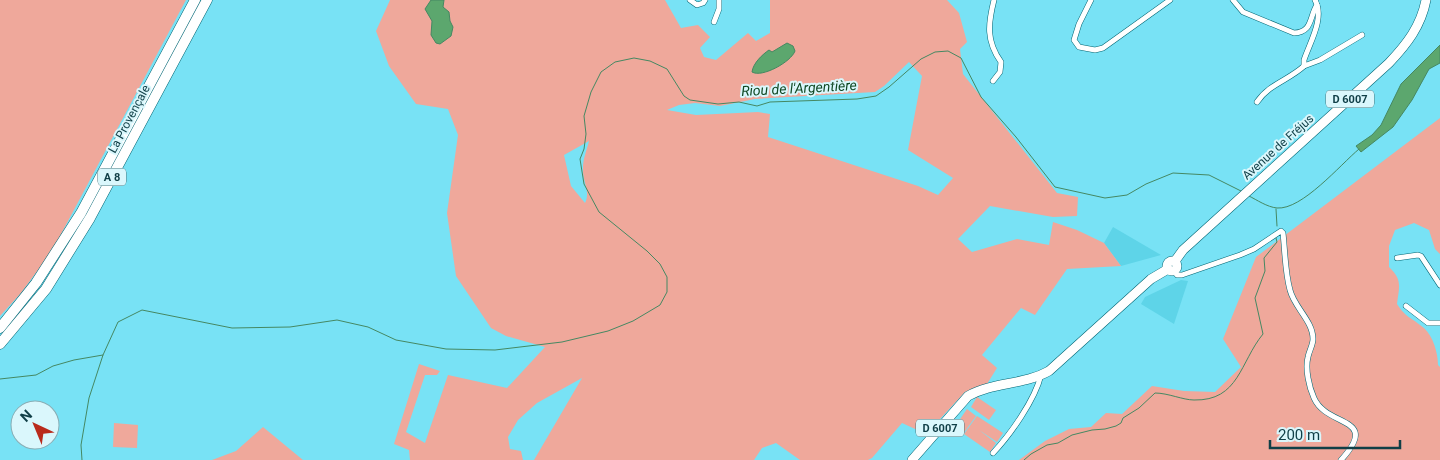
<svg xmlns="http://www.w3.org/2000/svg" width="1440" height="460" viewBox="0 0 1440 460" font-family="Roboto,sans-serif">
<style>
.built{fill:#5ed4e8}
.green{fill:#efa89b;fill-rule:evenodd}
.water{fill:#5ca76e;stroke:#458862}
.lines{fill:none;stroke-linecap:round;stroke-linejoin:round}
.stream{stroke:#458862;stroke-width:1}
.minor-casing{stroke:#006573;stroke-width:6}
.primary-casing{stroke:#006573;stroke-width:10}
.motorway-casing{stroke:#006573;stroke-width:11}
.minor{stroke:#fff;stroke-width:5}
.primary{stroke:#fff;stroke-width:9}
.motorway{stroke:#fff;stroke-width:10}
.labels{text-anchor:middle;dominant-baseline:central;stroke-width:4;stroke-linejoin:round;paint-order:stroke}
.shield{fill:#daf7fc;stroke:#4d767d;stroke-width:1}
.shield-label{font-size:11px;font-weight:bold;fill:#103f47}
.street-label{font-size:12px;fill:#103f47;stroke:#daf7fc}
.water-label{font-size:14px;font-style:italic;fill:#104823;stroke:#daf7fc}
</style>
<rect width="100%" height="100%" fill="#78e2f5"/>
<g class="built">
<polygon points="1113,227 1161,255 1121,266 1104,243"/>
<polygon points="1181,280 1188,281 1174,324 1141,304 1145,297"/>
</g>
<g class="green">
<polygon points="0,0 186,0 52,251 21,293 0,316"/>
<path d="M 390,0 L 665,0 L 681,28 L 698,25 L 710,37 L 700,48 L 704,57 L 716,60 L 748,33 L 756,41 L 770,33 L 770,0 L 947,0 L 959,13 L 967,42 L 960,49 L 963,74 L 1057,193 L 1078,197 L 1077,216 L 1053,217 L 990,206 L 958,239 L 972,252 L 1017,239 L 1049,245 L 1053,222 L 1077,230 L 1104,243 L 1121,266 L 1067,269 L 1035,315 L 1021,308 L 982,355 L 997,368 L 987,384 L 965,392 L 926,434 L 902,423 L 872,458 L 868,460 L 800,460 L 776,443 L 762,448 L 754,460 L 534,460 L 582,378 L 537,403 L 518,420 L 508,437 L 510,449 L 521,451 L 523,460 L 410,460 L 409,450 L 394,444 L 419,364 L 440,371 L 437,375 L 425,375 L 406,432 L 425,443 L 448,375 L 507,388 L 545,347 L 506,336 L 491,328 L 456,276 L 447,213 L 458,135 L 448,109 L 416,104 L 389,66 L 376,31 ZM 909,62 L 922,76 L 908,150 L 953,178 L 938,195 L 918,186 L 768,137 L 770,114 L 758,112 L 696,115 L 667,110 L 679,105 L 695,103 L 720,106 L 755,99 L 875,92 L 884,86 ZM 589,141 C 587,150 583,158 583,168 C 582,181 591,192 585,203 L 571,186 L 564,155 Z"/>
<path d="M 1440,118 L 1440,254 L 1435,249 L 1429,230 L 1414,223 L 1395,230 L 1389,246 L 1389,267 C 1403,280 1399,287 1397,304 C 1405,317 1412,318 1424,328 C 1433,336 1438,353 1438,365 L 1440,367 L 1440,460 L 1019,460 L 1045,441 L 1069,429 L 1091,427 L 1106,413 L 1122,414 L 1152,386 L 1184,391 L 1215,392 L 1241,367 L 1223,339 L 1256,257 Z"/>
<polygon points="977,397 996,410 989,420 971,407"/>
<polygon points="967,409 976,416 963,434 954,428"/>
<polygon points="977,416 1003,433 997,442 979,430 996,443 990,452 964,434"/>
<polygon points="114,423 138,425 137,448 113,447"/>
<polygon points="263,427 303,460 212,460 236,451"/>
</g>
<g class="water">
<polygon points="431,0 444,0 443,7 449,12 450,21 453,27 451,36 440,44 436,43 431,35 432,21 425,9"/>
<path d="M 787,43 L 793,46 L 795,51 C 791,62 762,78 752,72 C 753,63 763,54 769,50 L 772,52 Z"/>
<polygon points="1440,45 1440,63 1429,69 1412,100 1393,127 1361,152 1356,146 1372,135 1381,125 1401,84"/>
</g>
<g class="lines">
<g class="stream">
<path d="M 1249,196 C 1257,200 1267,207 1277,208 C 1302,210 1340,165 1359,149"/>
<polyline points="1276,209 1277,226"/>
<polyline points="0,379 36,375 53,366 74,360 103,355"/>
<polyline points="82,460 81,445 89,398 103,355 118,322 142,310 232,328 290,327 337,320 368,327 396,340 446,349 495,350 562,342 608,331 633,321 660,305 667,292 667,277 660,264 647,251 599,212 584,184 580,159 584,149 586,134 584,116 591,92 601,72 615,62 634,58 650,61 667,69 684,96 690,100 718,104 739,102 757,106 770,102 857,99 876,96 889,87 921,59 935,52 948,51 961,58 981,97 1016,137 1055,187 1105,198 1127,195 1146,184 1173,173 1209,175 1241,191"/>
<path d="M 1024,460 L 1031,454 L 1047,445 L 1058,443 L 1072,435 L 1092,430 L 1105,429 L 1116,426 L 1121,423 L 1123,418 L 1139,408 L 1155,393 C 1168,393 1183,400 1194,400 C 1239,401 1240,362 1263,334 L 1255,298 L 1265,271 L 1264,258 L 1277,242 L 1276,238"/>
</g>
<defs>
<g id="minor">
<polyline points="690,0 697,5 703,3 705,0"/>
<polyline points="1091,0 1079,24 1074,40 1079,47 1095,50 1103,48 1170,0"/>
<path d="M 1233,0 L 1243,12 L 1294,33 C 1313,32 1309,17 1317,5"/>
<polyline points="714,22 719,9 719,0"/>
<polyline points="1304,66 1320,60 1362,35"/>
<path d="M 993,81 L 1000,72 L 1001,62 C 986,41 988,24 994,0"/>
<path d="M 1257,102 C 1269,84 1289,80 1304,66 L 1304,60 C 1310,42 1325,18 1315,0"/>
<polyline points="1397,258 1418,255 1421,256 1440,285"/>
<path d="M 1174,271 L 1177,275 L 1182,275 L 1240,255 L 1254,249 L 1281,231 L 1283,233 C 1285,251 1285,272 1290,290 C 1294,307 1313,321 1313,339 C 1313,345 1309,351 1308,357 C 1305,369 1309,387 1314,398 C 1327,428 1381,416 1341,460"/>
<polyline points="1406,306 1428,323 1440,323"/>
<path d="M 993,453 C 1010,435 1035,400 1041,375"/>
</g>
<g id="primary">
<circle cx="1172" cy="266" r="5"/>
<path d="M 1175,261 L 1183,250 L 1389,63 C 1407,44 1421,26 1426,0"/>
<path d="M 912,460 L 968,396 C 993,382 1024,385 1049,371 L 1151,279 L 1168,269"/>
</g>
<g id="motorway">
<polyline points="0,328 36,283 81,213 195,0"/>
<polyline points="0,344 46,289 90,218 207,0"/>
</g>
</defs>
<use href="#minor" class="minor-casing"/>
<use href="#primary" class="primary-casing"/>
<use href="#motorway" class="motorway-casing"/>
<use href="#minor" class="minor"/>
<use href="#primary" class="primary"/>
<use href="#motorway" class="motorway"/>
</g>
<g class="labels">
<g class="shield">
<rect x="1326" y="90.5" width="48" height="17" rx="4"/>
<rect x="98" y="168.5" width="28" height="17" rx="4"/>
<rect x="916" y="419.5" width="48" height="17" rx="4"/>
</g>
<g class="shield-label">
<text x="1350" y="99">D 6007</text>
<text x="112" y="177">A 8</text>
<text x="940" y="428">D 6007</text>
</g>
<g class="street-label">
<text transform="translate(129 119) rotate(-62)">La Provençale</text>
<text transform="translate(1278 147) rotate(-42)">Avenue de Fréjus</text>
</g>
<g class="water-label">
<text transform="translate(799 88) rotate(-3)">Riou de l'Argentière</text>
</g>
</g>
<g transform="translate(35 425) rotate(316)"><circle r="24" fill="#daf7fc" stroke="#89adb4"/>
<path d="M0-4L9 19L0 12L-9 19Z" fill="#b92b1c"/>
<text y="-8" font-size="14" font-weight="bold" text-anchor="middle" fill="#103f47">N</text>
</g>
<path d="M1270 440v8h130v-8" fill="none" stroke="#103f47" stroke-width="2.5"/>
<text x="1278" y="440" font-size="15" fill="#103f47" stroke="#daf7fc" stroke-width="4" paint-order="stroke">200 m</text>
</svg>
